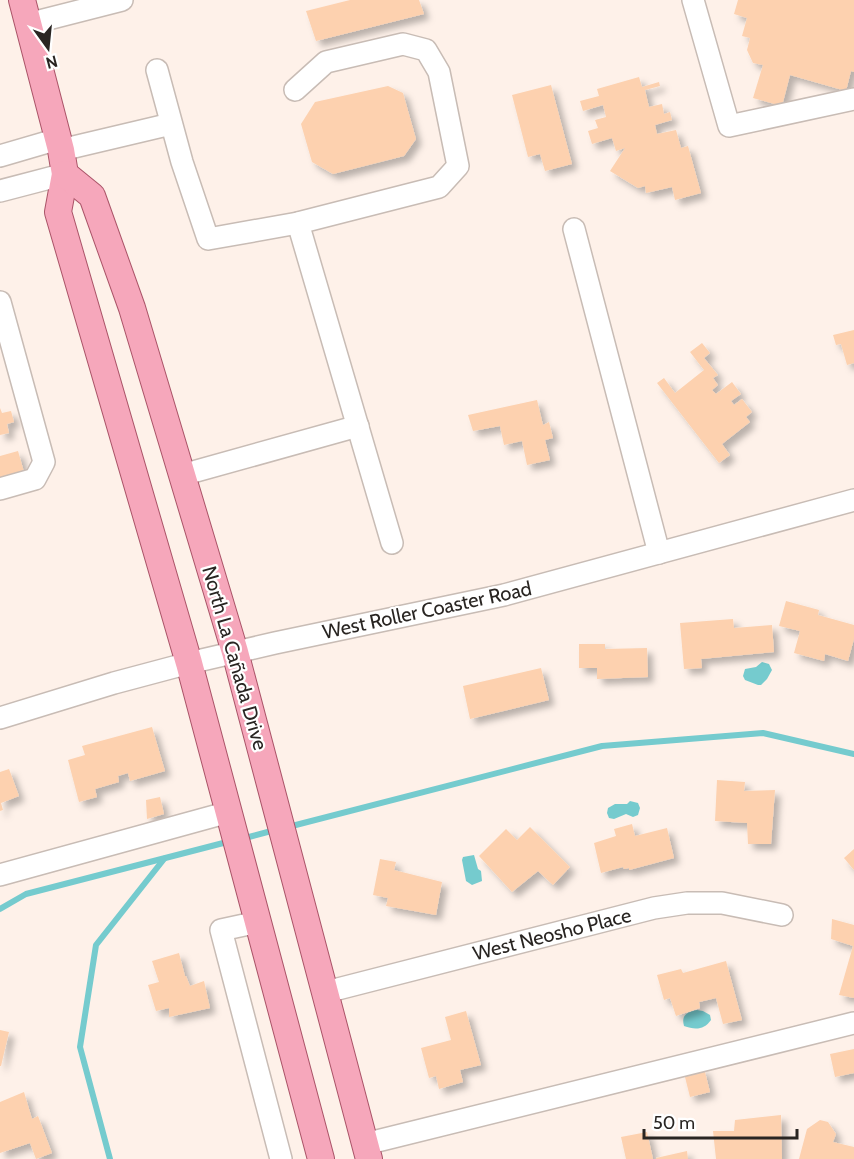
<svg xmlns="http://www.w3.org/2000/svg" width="854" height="1159" viewBox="0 0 854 1159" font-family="Cabin,sans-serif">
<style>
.water{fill:#75cbce}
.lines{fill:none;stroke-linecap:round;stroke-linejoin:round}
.stream{stroke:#75cbce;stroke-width:6}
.building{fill:#fdd1af;filter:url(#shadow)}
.minor-casing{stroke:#c8bcb5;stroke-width:24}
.major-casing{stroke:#aa5468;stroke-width:28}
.minor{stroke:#fff;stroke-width:21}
.major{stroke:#f6a7bb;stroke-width:26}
.labels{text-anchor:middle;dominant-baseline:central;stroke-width:4.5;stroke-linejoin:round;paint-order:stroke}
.street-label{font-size:20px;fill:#292522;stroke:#fff}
</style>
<defs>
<filter id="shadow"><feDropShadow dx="5.5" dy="5.5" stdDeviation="3" flood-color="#0004"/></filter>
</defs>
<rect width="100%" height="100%" fill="#fef1e9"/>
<g class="water">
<polygon points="762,662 769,664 772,670 767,679 761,685 758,685 745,680 743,676 745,669 756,667"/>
<polygon points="630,801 638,803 640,808 638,815 633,817 626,814 614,819 609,818 607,813 608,808 615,804 627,804"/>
<polygon points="474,855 478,869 481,871 482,881 472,885 466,881 462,860 463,857"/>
<path d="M 697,1010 L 703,1011 L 710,1015 L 711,1020 C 704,1030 695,1030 684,1026 C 681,1015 687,1012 697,1010 Z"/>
</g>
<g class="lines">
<g class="stream">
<polyline points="288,827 602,746 763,733 854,754"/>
<polyline points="241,839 275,830"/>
<polyline points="0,909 26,894 231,841"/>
<polyline points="110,1159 80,1047 96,945 164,859"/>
</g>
</g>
<g class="building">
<polygon points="350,0 419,0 424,14 316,41 306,11"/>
<polygon points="738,0 854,0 854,72 851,71 846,91 790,75 782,106 753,98 763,65 753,63 747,50 750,38 742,36 747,18 734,14"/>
<polygon points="639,77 642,87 659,82 660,86 645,90 649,107 662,104 664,114 670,112 672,120 655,125 657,134 676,130 681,148 688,146 701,193 675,200 672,187 646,193 645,186 638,188 610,171 625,148 616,151 612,138 592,144 588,131 598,128 595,120 606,117 603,105 583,111 580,101 599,96 597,89"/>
<polygon points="551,85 572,164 545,171 540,154 528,157 512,95"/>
<polygon points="388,86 403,93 416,139 404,156 333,174 312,162 301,124 315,102"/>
<polygon points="854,330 854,363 847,365 841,344 836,345 833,335"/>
<polygon points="702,343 710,353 704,358 718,375 713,378 718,385 712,390 716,394 732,382 741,394 731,401 734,405 742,399 752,412 746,417 750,422 722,444 730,455 719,463 657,383 664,378 675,393 704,370 690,352"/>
<polygon points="537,400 543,425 549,422 553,438 545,440 550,460 527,465 522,441 504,445 500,426 473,431 468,415"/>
<polygon points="0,408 2,413 11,411 14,422 7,424 9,433 0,435"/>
<polygon points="18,451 24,472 0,479 0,456"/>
<polygon points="786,601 819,610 818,615 854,625 854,639 848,661 825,654 824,661 794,653 800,631 779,626"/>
<polygon points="733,619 734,628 772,625 774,652 701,659 702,668 684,669 680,623"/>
<polygon points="579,644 605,644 605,649 647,648 648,677 597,679 597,668 579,668"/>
<polygon points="541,668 549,700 470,719 463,686"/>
<polygon points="152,727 165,771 130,781 128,773 118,776 119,782 95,789 97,797 79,802 68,760 85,755 82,746"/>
<polygon points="9,769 19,796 1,803 3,810 0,811 0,772"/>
<polygon points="717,780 745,782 744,791 775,790 771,844 748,844 747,823 715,821"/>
<polygon points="160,797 164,814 147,819 146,800"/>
<polygon points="632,824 635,836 667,828 674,858 629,870 629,868 624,869 623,867 601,873 594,843 616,836 614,829"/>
<polygon points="530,827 570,867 553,885 538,871 512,892 479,856 506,829 517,840"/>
<polygon points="854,849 854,870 844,858"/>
<polygon points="380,859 396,862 394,870 442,882 436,915 386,906 388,898 373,895"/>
<polygon points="832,919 854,925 854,998 839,995 853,946 831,939"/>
<polygon points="179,953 185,976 186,976 190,986 204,981 210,1008 169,1017 169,1008 156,1011 148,985 159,982 152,961"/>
<polygon points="726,961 742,1020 723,1024 716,998 699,1002 700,1008 676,1016 670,998 664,1000 657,975 681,969 683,973"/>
<polygon points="466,1011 481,1065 460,1070 463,1082 439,1089 436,1076 429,1078 421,1048 451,1040 445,1017"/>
<polygon points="0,1030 9,1032 1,1066 0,1066"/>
<polygon points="854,1049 854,1073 835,1077 830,1054"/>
<polygon points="704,1068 710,1092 690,1097 684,1073"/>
<polygon points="24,1092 32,1119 38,1116 52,1153 36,1159 30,1143 0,1153 0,1102"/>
<polygon points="781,1115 782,1159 716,1159 713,1131 734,1131 735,1120"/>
<polygon points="820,1120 828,1122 836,1134 833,1142 854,1147 854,1159 799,1159 807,1129"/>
<polygon points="647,1132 653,1159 626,1159 621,1137"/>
<polygon points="687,1151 688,1159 656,1159 656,1158"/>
</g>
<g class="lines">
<defs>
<g id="minor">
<polyline points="693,0 729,126 854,99"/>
<polyline points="28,24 122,0"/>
<polyline points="157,70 182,162 208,239 298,223 439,187 458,166 439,72 426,50 403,44 326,62 295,90"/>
<polyline points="61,150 171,124"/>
<polyline points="0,156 58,139"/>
<polyline points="0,191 65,174"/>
<polyline points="298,223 392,543"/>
<polyline points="574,229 659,553"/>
<polyline points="0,302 44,462 35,479 0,489"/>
<polyline points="182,475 358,426"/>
<polyline points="0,718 114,683 189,663 275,643 504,595 854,500"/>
<polyline points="0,875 229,812"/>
<polyline points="258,922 221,930 281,1159"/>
<polyline points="326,992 654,908 687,903 722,903 782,915"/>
<polyline points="365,1144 854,1023"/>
</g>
<g id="major">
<polyline points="22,0 61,150 65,174 58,212 189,663 321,1159"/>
<polyline points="65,174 92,196 132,308 235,652 369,1159"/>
</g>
</defs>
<use href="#minor" class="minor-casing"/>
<use href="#major" class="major-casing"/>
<use href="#minor" class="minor"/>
<use href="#major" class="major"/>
</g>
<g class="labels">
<g class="street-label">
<text transform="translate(427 610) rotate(-12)">West Roller Coaster Road</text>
<text transform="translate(235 658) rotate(74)">North La Cañada Drive</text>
<text transform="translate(552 934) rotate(-14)">West Neosho Place</text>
</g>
</g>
<g transform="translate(48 48) rotate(165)" stroke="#ffffff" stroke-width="4.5" paint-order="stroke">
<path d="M0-4.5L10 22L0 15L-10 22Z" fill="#292522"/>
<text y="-9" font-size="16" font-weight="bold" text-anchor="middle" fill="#292522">N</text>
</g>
<path d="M644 1129v9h153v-9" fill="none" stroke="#292522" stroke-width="3"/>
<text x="653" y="1129" font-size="18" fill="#292522" stroke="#ffffff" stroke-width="4.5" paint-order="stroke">50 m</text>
</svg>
